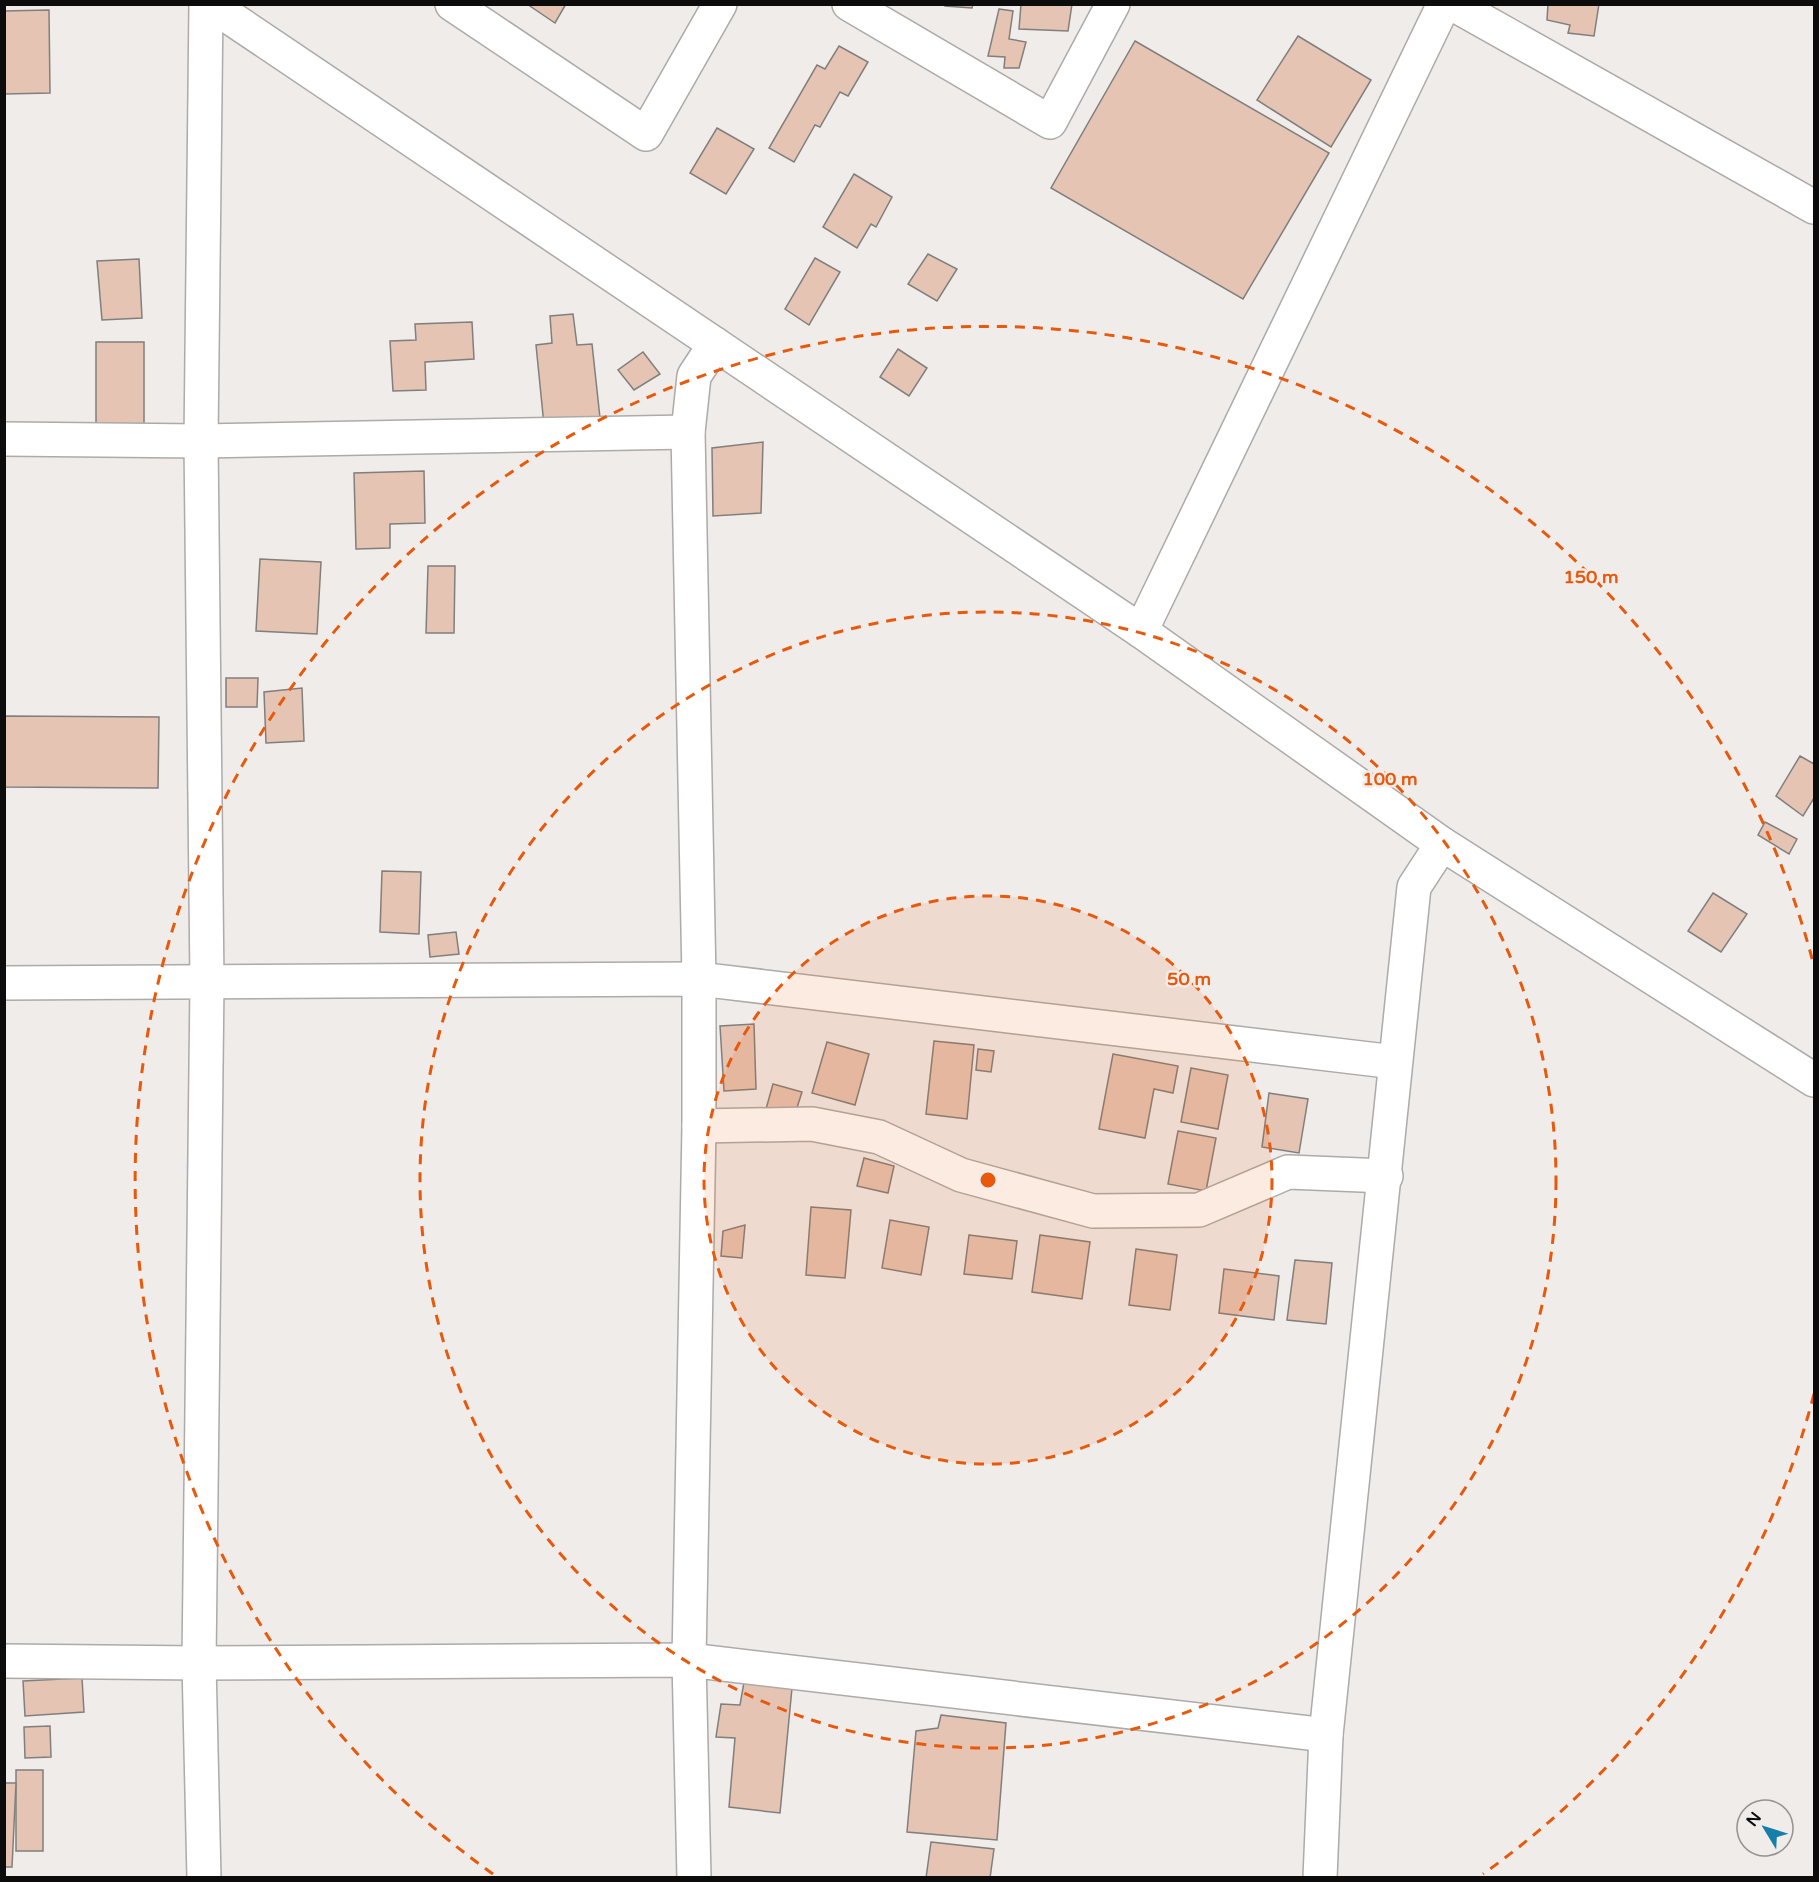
<svg xmlns="http://www.w3.org/2000/svg" width="1819" height="1882" viewBox="0 0 1819 1882" font-family="'Varela Round',sans-serif">
<style>
.building{fill:#e5c4b3;stroke:#817f7d;stroke-width:1.5}
.lines{fill:none;stroke-linecap:round;stroke-linejoin:round}
.street-casing{stroke:#adaaa8;stroke-width:36}
.secondary-casing{stroke:#adaaa8;stroke-width:36}
.street{stroke:#fff;stroke-width:33}
.secondary{stroke:#fff;stroke-width:33}
.ring{fill:none;stroke:#e8590c;stroke-width:3;stroke-dasharray:10 8}
.centre{fill:#e8590c;stroke:#efecea;stroke-width:3}
.ring-label{font-size:18px;text-anchor:middle;font-weight:bold;fill:#e8590c;stroke:#efecea;stroke-width:5;stroke-linejoin:round;paint-order:stroke}
</style>
<rect width="100%" height="100%" fill="#efecea"/>
<g class="building">
<polygon points="527,4 566,4 555,23"/>
<polygon points="945,4 973,4 972,8 945,6"/>
<polygon points="1021,4 1072,4 1068,31 1019,29"/>
<polygon points="1548,4 1599,4 1594,36 1568,33 1570,25 1547,20"/>
<polygon points="999,9 1013,11 1009,39 1026,42 1019,68 1004,68 1005,57 988,56"/>
<polygon points="49,10 50,93 4,94 4,11"/>
<polygon points="1298,36 1371,80 1331,147 1257,100"/>
<polygon points="1135,41 1329,153 1243,299 1051,188"/>
<polygon points="839,46 868,62 848,96 840,92 820,127 815,125 794,162 769,148 817,65 825,69"/>
<polygon points="717,128 754,149 726,194 690,173"/>
<polygon points="854,174 892,197 876,227 871,224 857,248 823,227"/>
<polygon points="928,254 957,269 937,301 908,284"/>
<polygon points="815,258 840,272 809,325 785,309"/>
<polygon points="139,259 142,318 102,320 97,261"/>
<polygon points="573,314 577,345 592,344 600,418 544,425 536,345 552,343 550,316"/>
<polygon points="472,322 474,359 425,362 426,390 393,391 390,341 416,340 415,324"/>
<rect x="96" y="342" width="48" height="84"/>
<polygon points="898,349 927,368 909,396 880,377"/>
<polygon points="643,352 660,374 634,390 618,370"/>
<polygon points="763,442 761,513 713,516 712,448"/>
<polygon points="424,471 425,523 390,524 390,548 356,549 354,473"/>
<polygon points="260,559 321,562 317,634 256,631"/>
<polygon points="428,566 455,566 454,633 426,633"/>
<polygon points="226,678 258,678 257,707 226,707"/>
<polygon points="302,688 304,741 266,743 264,692"/>
<polygon points="4,716 159,717 158,788 4,787"/>
<polygon points="1800,756 1814,764 1814,798 1803,816 1776,796"/>
<polygon points="1765,822 1797,839 1789,854 1758,835"/>
<polygon points="382,871 421,872 419,934 380,932"/>
<polygon points="1713,893 1747,914 1721,952 1688,931"/>
<polygon points="456,932 459,954 430,957 428,935"/>
<polygon points="754,1024 756,1089 724,1091 720,1026"/>
<polygon points="934,1041 974,1045 967,1119 926,1114"/>
<polygon points="827,1042 869,1054 855,1105 812,1093"/>
<polygon points="978,1049 994,1051 991,1072 976,1070"/>
<polygon points="1113,1054 1178,1066 1173,1093 1154,1089 1145,1138 1099,1129"/>
<polygon points="1191,1068 1228,1075 1218,1129 1181,1122"/>
<polygon points="773,1084 802,1092 794,1117 766,1109"/>
<polygon points="1269,1093 1308,1099 1299,1153 1262,1147"/>
<polygon points="1178,1131 1216,1138 1206,1191 1168,1184"/>
<polygon points="864,1158 894,1166 888,1193 857,1186"/>
<polygon points="811,1207 851,1210 845,1278 806,1275"/>
<polygon points="890,1220 929,1227 921,1275 882,1268"/>
<polygon points="745,1225 742,1258 721,1256 723,1231"/>
<polygon points="969,1235 1017,1241 1012,1279 964,1274"/>
<polygon points="1040,1235 1090,1242 1082,1299 1032,1292"/>
<polygon points="1136,1249 1177,1255 1170,1310 1129,1305"/>
<polygon points="1295,1260 1332,1263 1326,1324 1287,1320"/>
<polygon points="1224,1269 1279,1276 1274,1320 1219,1313"/>
<polygon points="82,1678 84,1712 25,1716 23,1681"/>
<polygon points="744,1682 792,1688 780,1813 729,1807 735,1738 716,1737 721,1704 740,1705"/>
<polygon points="941,1715 1006,1723 997,1840 907,1832 916,1731 938,1728"/>
<polygon points="50,1726 51,1757 25,1758 24,1727"/>
<rect x="16" y="1770" width="27" height="81"/>
<polygon points="4,1783 16,1783 12,1867 4,1867"/>
<polygon points="931,1842 994,1849 990,1878 926,1878"/>
</g>
<g class="lines">
<defs>
<g id="street">
<polyline points="452,4 646,134 720,4"/>
<polyline points="849,4 1050,122 1113,4"/>
<polyline points="1444,4 1141,631 1442,844 1814,1080"/>
<polyline points="1453,4 1814,207"/>
<polyline points="4,439 201,441 688,432"/>
<polyline points="4,983 699,979 1395,1062"/>
<polyline points="699,1126 812,1124 879,1137 961,1175 1093,1211 1199,1210 1288,1172 1386,1176"/>
<polyline points="4,1661 199,1663 689,1660 1326,1735"/>
<polyline points="204,1878 199,1663 207,983 201,441 206,4"/>
<polyline points="694,1878 689,1660 699,1126 699,979 688,432 694,376 715,344"/>
<polyline points="1320,1878 1326,1735 1414,887 1442,844"/>
</g>
<polyline id="secondary" points="210,4 1141,631"/>
</defs>
<use href="#street" class="street-casing"/>
<use href="#secondary" class="secondary-casing"/>
<use href="#street" class="street"/>
<use href="#secondary" class="secondary"/>
</g>
<circle cx="988" cy="1180" r="284" fill="#e8590c" fill-opacity=".12"/>
<g class="ring">
<circle cx="988" cy="1180" r="284"/>
<circle cx="988" cy="1180" r="568"/>
<path d="M1814 1394A853 853 0 0 1 1483 1874M493 1874A853 853 0 1 1 1814 966"/>
</g>
<circle cx="988" cy="1180" r="9" class="centre"/>
<g class="ring-label">
<text x="1591" y="583">150 m</text>
<text x="1390" y="785">100 m</text>
<text x="1189" y="985">50 m</text>
</g>
<rect width="1819" height="1882" fill="none" stroke="#0d0c0c" stroke-width="12"/>
<g transform="translate(1765 1828) rotate(308)"><circle r="28" fill="#efecea" stroke="#959291" stroke-width="1.5"/>
<path d="M0-4.5L10 22L0 15L-10 22Z" fill="#167fa9"/>
<text y="-9" font-size="16" font-weight="bold" text-anchor="middle" fill="#0d0c0c">N</text>
</g>
</svg>
